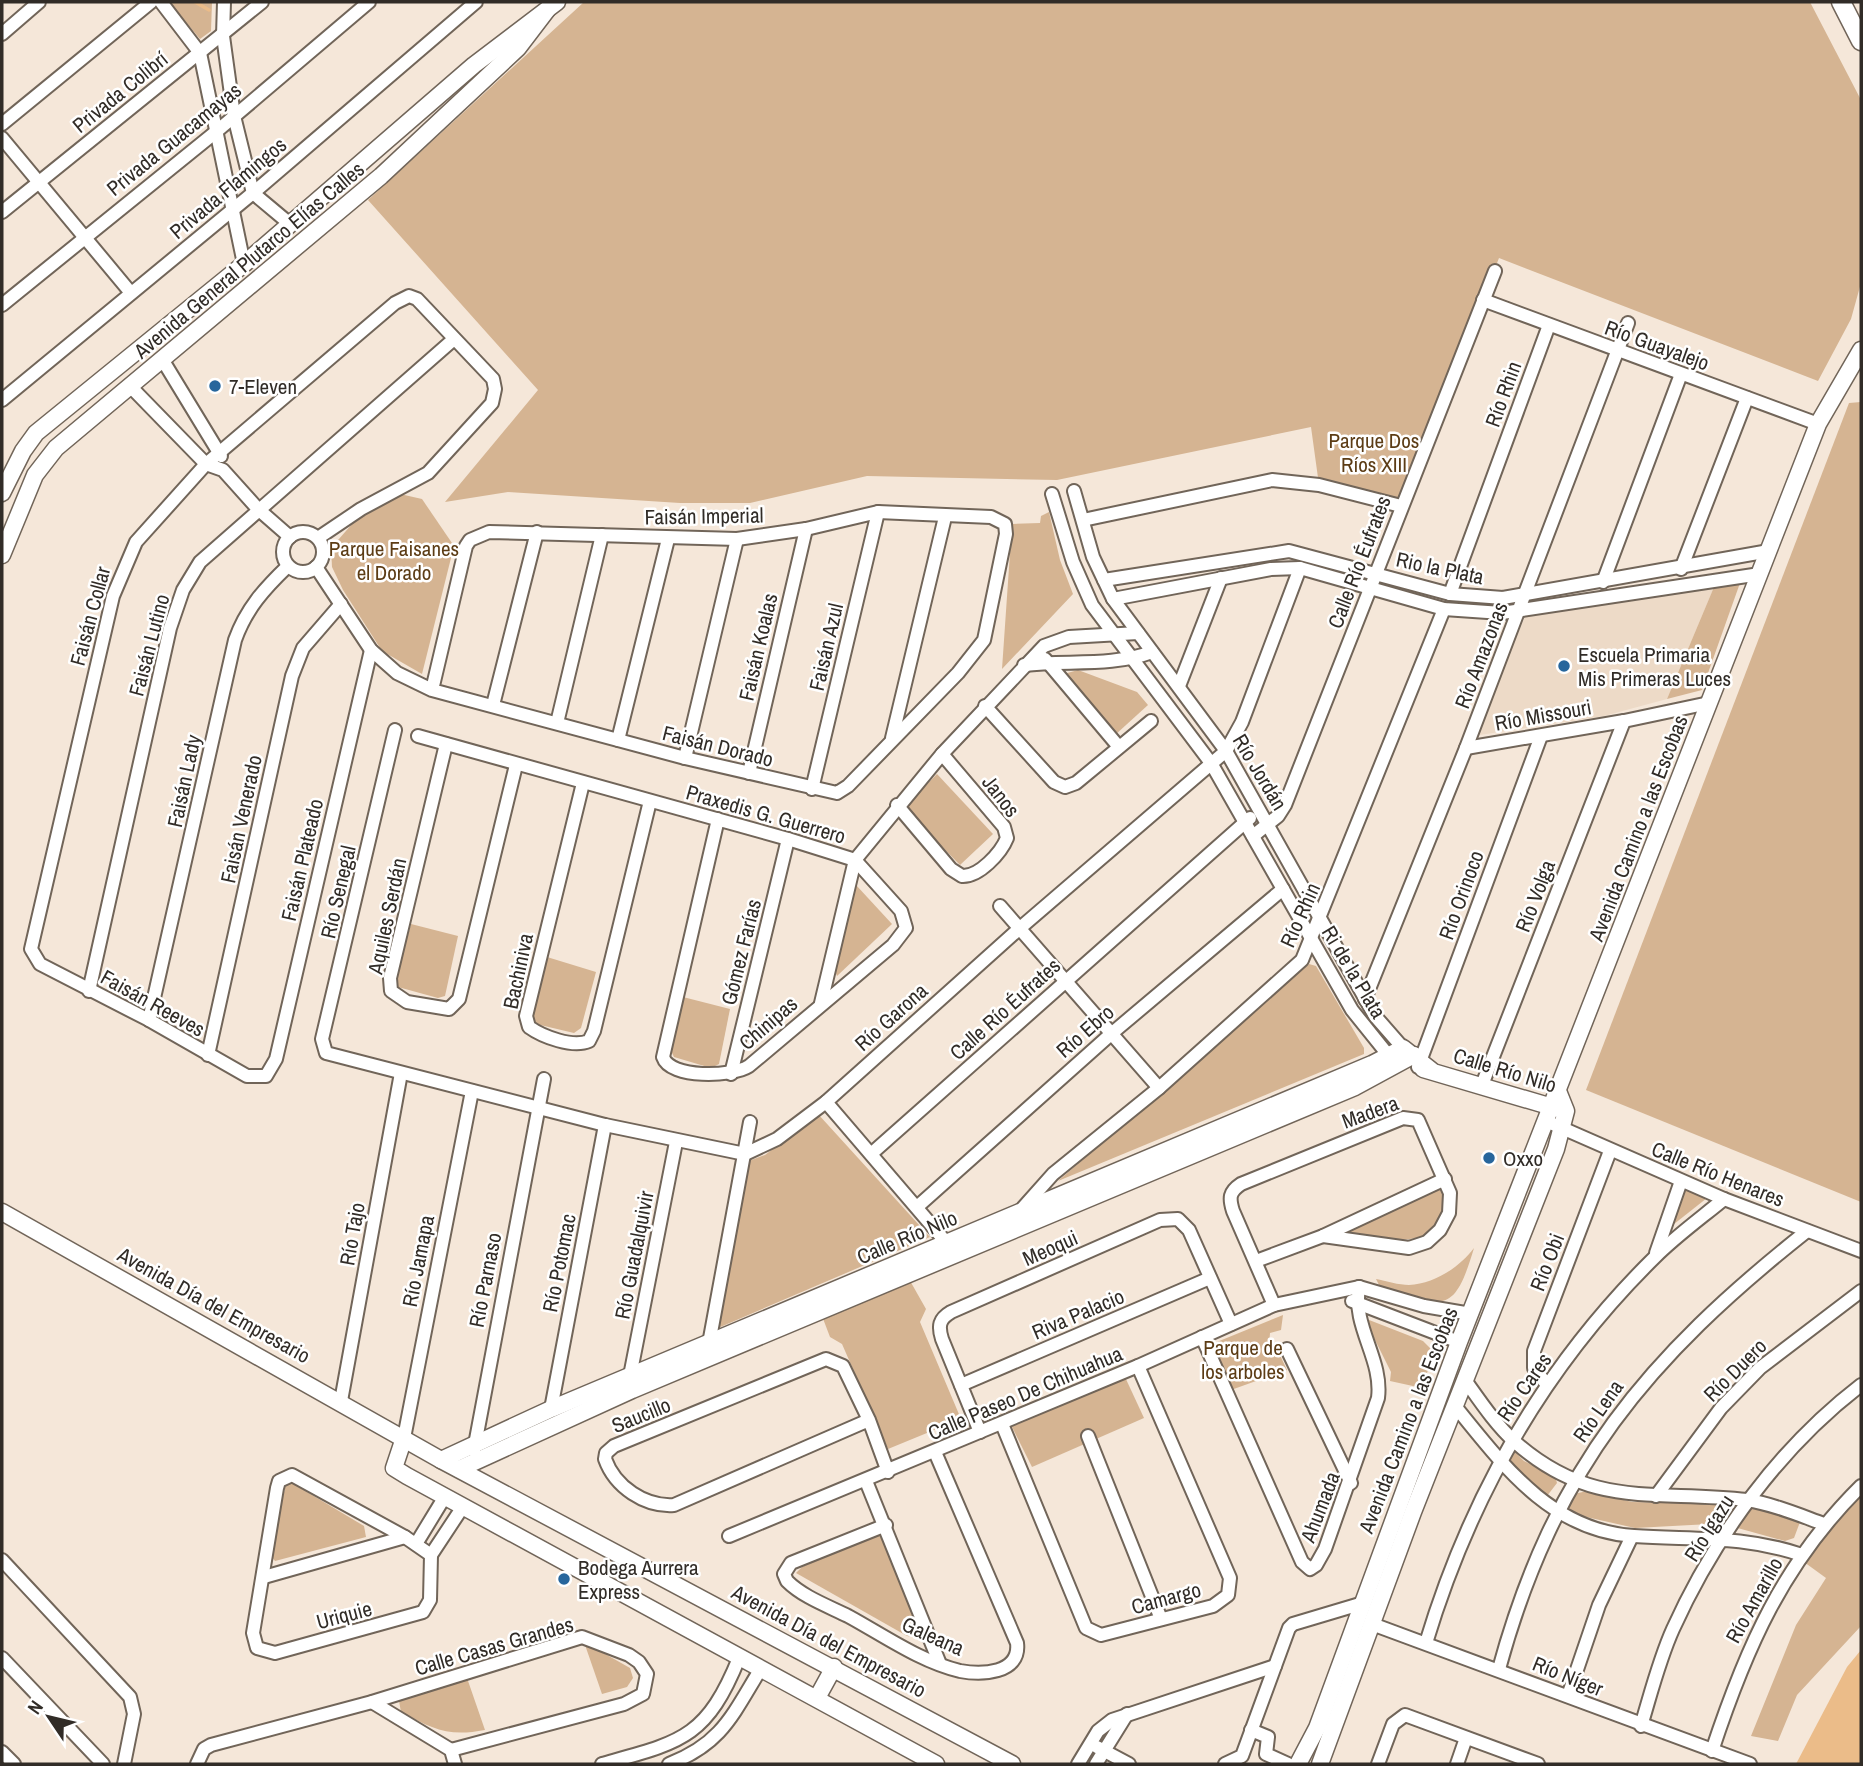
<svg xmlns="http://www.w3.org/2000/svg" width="1863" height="1766" viewBox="0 0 1863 1766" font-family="'Archivo Narrow',sans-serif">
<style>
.built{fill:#eddac7}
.green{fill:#d5b492}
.water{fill:#ebbc89}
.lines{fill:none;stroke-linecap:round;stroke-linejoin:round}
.stream{stroke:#ebbc89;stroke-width:3.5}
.minor-casing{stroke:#716559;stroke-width:16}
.tertiary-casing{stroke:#716559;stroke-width:19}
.secondary-casing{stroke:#716559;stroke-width:21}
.minor{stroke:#fff;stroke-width:12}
.tertiary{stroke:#fff;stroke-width:16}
.secondary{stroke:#fff;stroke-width:18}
.poi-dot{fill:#27669c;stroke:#fff;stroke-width:2.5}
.labels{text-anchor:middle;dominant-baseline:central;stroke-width:5;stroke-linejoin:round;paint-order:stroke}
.street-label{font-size:21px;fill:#312c27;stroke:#fff}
.poi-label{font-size:21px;fill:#312c27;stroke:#fff;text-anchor:start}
.park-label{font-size:21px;fill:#5c3c15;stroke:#fff}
</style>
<rect width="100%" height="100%" fill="#f5e7d9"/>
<polygon class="built" points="1714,587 1667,699 1604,716 1473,736 1525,617"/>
<g class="green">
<polygon points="169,2 212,2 211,31 200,39"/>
<polygon points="584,2 1810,2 1861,100 1861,283 1851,319 1818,381 1499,258 1401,506 1319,485 1311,427 1057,480 867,476 750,503 680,503 508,492 445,502 538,390 368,200"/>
<polygon points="1861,402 1861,1202 1586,1090 1849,403"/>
<polygon points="400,494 422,499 454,546 422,674 382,651 343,590 332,567 331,548 360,515"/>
<polygon points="1049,512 1060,560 1073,594 1002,669 1012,524 1040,523 1041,516"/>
<polygon points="1740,583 1702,690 1667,699 1714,587"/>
<polygon points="1078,670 1137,692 1148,705 1115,735 1064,674"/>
<polygon points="937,774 993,834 960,865 904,808"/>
<polygon points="856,885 892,924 837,976 833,966 851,893"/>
<polygon points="411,924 458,936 445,996 438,998 398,987 395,982"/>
<polygon points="547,957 596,972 581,1028 574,1033 536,1024 532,1019"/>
<polygon points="1309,964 1316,966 1364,1048 1364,1054 1058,1181"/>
<polygon points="683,997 730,1009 719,1064 711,1068 674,1057 669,1047"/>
<polygon points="818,1114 930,1237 718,1328 746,1162 765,1155"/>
<polygon points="1682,1188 1707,1198 1669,1228"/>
<polygon points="1439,1189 1444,1192 1443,1213 1425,1237 1394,1241 1345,1233 1348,1228"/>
<path d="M 1474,1248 C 1453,1319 1443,1305 1380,1287 L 1376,1279 C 1386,1281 1399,1285 1409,1285 C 1434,1284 1460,1267 1474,1248 Z"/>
<polygon points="909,1279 926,1309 920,1322 961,1419 888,1449 842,1344 830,1337 822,1316"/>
<polygon points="1283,1315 1281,1330 1270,1333 1269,1346 1278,1351 1287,1370 1231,1390 1207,1346"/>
<polygon points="1364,1318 1423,1341 1434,1352 1422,1388 1390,1381 1391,1372"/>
<polygon points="1125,1377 1144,1418 1032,1467 1011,1425"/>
<polygon points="1511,1448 1524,1461 1555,1476 1557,1483 1547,1496 1538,1495 1504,1462"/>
<polygon points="287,1480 364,1526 366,1537 275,1561 269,1553"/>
<polygon points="1587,1491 1632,1502 1721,1504 1710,1524 1635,1528 1573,1514 1567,1503 1574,1494"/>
<polygon points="1861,1492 1861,1626 1797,1695 1778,1741 1751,1736 1796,1625 1826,1578 1804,1562 1828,1529"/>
<polygon points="1750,1504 1800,1522 1794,1538 1785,1541 1734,1527"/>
<polygon points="879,1533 921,1633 917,1638 907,1636 796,1573 802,1567"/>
<polygon points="584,1642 630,1668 633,1678 627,1687 602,1694"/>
<path d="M 467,1678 L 485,1730 C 448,1737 433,1729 401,1712 L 399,1701 L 407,1694 Z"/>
</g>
<polygon class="water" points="1861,1650 1861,1764 1796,1764 1847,1667"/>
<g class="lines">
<polyline class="stream" points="195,2 209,10"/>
<defs>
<g id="minor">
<polyline points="161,2 200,53 244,264"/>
<polyline points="224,2 223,36 234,116 253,193 290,224"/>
<polyline points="2,34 39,2"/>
<polyline points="2,124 151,2"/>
<polyline points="2,138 131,293"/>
<polyline points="2,212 262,2"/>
<polyline points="1483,300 1818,424"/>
<polyline points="2,305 217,131 369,2"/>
<polyline points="162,359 221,456"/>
<polyline points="130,386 206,464 223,470 258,509 290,537"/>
<polyline points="2,400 253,193 476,2"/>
<polyline points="1074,491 1093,557 1113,599 1226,751 1375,1016 1403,1048"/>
<polyline points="1052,494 1073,562 1092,605 1211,763 1352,1010 1389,1056"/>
<polyline points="1083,520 1272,480 1319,485 1401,506"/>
<circle cx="303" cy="552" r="20"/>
<polyline points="318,538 361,509 428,473 492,403 495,389 493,379 417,299 409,296 395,303 206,464 136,542 113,596 31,949 40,964 149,1020 247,1076 266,1076 276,1059 371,650"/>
<polyline points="316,567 371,650 397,673 432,690 685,758 837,793 848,786 958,673 984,640 1006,534 1005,524 991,517 878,512 806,529 737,539 489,532 470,540 466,546 432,690"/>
<polyline points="1681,569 1747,398"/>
<polyline points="1104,580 1289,551 1450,594 1503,598 1769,551"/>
<polyline points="1603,582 1681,374"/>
<polyline points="1450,594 1549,325"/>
<polyline points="1113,599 1271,569 1300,568 1444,609 1502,613 1760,574"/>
<polyline points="1045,659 1119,747"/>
<path d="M 1024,665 C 1068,660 1111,667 1152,652"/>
<polyline points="1179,686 1221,578"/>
<polyline points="493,705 537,532"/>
<polyline points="985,706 1054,782 1065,787 1076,783 1151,721"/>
<polyline points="557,723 602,535"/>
<polyline points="395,730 322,1039 326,1053 605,1125 745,1154 777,1139 826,1102 1020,928 1226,751 1242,722 1300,568"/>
<path d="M 418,736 L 788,839 L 855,860 L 901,911 L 906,928 L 893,945 L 749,1066 C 732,1077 670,1079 663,1057 L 718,819"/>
<polyline points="892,738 945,517"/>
<polyline points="618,740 668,539"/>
<polyline points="446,744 390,978 391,991 407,1002 449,1009 459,999 516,765"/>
<polyline points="1466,748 1624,721 1709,703"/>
<polyline points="685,758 737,539"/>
<polyline points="749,773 806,529"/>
<path d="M 583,783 L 526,1016 L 529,1027 C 543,1037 573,1048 589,1041 L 594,1031 L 650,801"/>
<polyline points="812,789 878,512"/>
<path d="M 897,805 L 951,869 L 962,876 C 979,877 1001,853 1007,838 L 1004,827 L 942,754"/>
<polyline points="1253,836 1278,816 1285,805 1495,271"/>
<polyline points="1000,906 1159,1088"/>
<polyline points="89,991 170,628 183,590 200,562 454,339"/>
<polyline points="1365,999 1466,748 1628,323"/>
<polyline points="821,1003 855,860 942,754 1044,646 1069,637 1138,633"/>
<path d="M 149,1020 L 235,640 C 246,609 264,589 288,566"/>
<polyline points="208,1055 292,676 303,648 341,604"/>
<polyline points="1418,1067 1541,736"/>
<polyline points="731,1074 788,839"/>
<polyline points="1482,1085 1624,721"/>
<polyline points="826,1102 951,1248"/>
<polyline points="1546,1121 1724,1199 1861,1251"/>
<polyline points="871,1154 1250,818"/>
<polyline points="917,1207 1111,1034 1283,889"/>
<polyline points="1021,1210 1053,1174 1159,1088 1302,960 1444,609"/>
<polyline points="1656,1253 1681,1181"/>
<polyline points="1256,1261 1323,1236 1445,1179"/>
<polyline points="1352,1301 1459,1342"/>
<path d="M 1274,1305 L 1233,1211 C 1229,1198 1229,1192 1241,1184 L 1403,1118 L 1418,1120 L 1450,1193 L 1449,1213 L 1440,1230 L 1427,1242 L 1409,1248 L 1323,1236"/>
<path d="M 1202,1337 L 1302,1562 L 1310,1569 L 1316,1565 L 1325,1549 L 1378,1398 C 1383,1359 1352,1327 1359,1287"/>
<polyline points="708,1349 750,1122"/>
<polyline points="1287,1349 1351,1483"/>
<polyline points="630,1376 676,1142"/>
<path d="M 1465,1380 C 1480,1401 1496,1425 1515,1442 C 1593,1511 1657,1489 1747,1500 C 1773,1504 1799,1515 1824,1524"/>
<polyline points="961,1385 1210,1278"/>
<polyline points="1547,1385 1534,1368 1534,1351 1610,1151"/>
<polyline points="341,1401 401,1073"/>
<path d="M 1455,1406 C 1503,1465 1551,1531 1634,1536 C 1694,1540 1743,1535 1802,1555"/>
<polyline points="551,1409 605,1125"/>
<path d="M 869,1420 L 674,1505 C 645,1507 615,1487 605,1459 L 606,1453 L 614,1446 L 826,1359 L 843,1366 L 869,1420 L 888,1472"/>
<polyline points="1002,1424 1086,1628 1101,1635 1213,1606 1228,1595 1230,1578 1138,1366"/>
<path d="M 980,1432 L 942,1339 C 938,1326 939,1319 951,1312 L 1160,1220 L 1178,1219 L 1189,1230 L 1231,1324"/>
<polyline points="1088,1436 1161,1619"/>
<polyline points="404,1438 472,1091"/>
<polyline points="474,1450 544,1079"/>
<polygon points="292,1475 405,1537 431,1555 430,1600 423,1612 275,1653 257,1648 253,1633 277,1488 279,1481"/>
<polyline points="866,1481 940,1664"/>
<polyline points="1656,1496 1721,1408 1760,1368 1861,1291"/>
<path d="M 886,1525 L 791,1563 L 784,1574 L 787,1581 C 803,1597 828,1606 848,1616 C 883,1635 921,1662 960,1671 C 981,1675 1021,1674 1017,1643 L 935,1452"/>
<polyline points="729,1536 1138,1366 1274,1305 1359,1287 1424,1306 1471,1314"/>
<polyline points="416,1544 444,1498"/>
<polyline points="431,1555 462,1508"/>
<polyline points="2,1560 130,1697 134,1714 124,1764"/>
<polyline points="264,1577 405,1537"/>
<polyline points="1372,1624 1750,1764"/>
<path d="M 1426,1643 C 1470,1497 1545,1365 1655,1257 C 1676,1236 1701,1218 1724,1199"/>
<polyline points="2,1658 103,1764"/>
<path d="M 1499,1669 C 1554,1468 1647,1358 1807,1231"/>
<polyline points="1568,1696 1599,1605 1632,1536"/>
<polyline points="372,1702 451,1750 455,1764"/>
<path d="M 1641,1726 C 1651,1693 1659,1660 1673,1629 C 1715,1536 1780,1447 1861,1385"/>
<polyline points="1251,1730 1268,1737 1266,1754 1288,1764"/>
<polyline points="1097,1747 1129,1764"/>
<path d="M 1712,1751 C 1746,1648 1783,1563 1861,1486"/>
<polyline points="2,1752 14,1764"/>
<polyline points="197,1764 204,1749 211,1745 372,1702 582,1637 629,1655 639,1662 647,1674 643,1694 624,1704 451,1750"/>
<path d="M 602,1764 C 681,1742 706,1739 739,1658"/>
<path d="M 669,1764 C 721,1744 732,1716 760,1670"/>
<polyline points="1078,1764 1098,1731 1112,1720 1275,1666"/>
<polyline points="1096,1764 1127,1714"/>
<polyline points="1225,1764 1242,1756 1289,1628 1293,1624 1360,1604"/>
<polyline points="1378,1764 1393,1724 1405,1715 1538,1764"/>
<polyline points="1457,1764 1466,1738"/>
</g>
<g id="tertiary">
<polyline points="2,493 23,451 36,433 244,264 474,65 557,2"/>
<polyline points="2,555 35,475 56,448 381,176 518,48 547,10"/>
<polyline points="1423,1069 1559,1109"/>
<polyline points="2,1212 441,1460 1012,1764"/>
<polyline points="404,1438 394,1468 407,1476 936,1764"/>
<polyline points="441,1460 551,1409 1372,1064 1403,1048 1431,1070"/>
<polyline points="459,1469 632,1390 1355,1087 1414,1055"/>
<polyline points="817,1698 834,1667"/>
<polyline points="1298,1764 1317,1728 1459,1342 1818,424 1861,350"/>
<polyline points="1320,1764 1413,1512 1556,1149 1566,1111 1558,1091"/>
</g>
<polyline id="secondary" points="1841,2 1861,41"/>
</defs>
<use href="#minor" class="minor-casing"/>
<use href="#tertiary" class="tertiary-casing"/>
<use href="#secondary" class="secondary-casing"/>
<use href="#minor" class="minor"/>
<use href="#tertiary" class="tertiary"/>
<use href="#secondary" class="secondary"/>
</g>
<g class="poi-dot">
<circle cx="215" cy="386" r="7"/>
<circle cx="1564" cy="666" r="7"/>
<circle cx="1489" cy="1158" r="7"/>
<circle cx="564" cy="1579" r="7"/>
</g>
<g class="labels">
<g class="street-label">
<text transform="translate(120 92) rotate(-39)">Privada Colibrí</text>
<text transform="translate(174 139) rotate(-39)">Privada Guacamayas</text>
<text transform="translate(228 188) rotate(-40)">Privada Flamingos</text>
<text transform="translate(249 260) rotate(-40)">Avenida General Plutarco Elías Calles</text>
<text transform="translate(1657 345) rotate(20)">Río Guayalejo</text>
<text transform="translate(1503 394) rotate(-70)">Río Rhin</text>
<text transform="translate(704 516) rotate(-1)">Faisán Imperial</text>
<text transform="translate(1359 562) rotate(-69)">Calle Río Éufrates</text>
<text transform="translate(1440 568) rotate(12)">Rio la Plata</text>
<text transform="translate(90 616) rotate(-75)">Faisán Collar</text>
<text transform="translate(149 645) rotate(-75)">Faisán Lutino</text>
<text transform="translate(758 647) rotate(-77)">Faisán Koalas</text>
<text transform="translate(826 647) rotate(-77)">Faisán Azul</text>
<text transform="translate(1481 655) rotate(-69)">Río Amazonas</text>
<text transform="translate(1543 715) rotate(-10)">Río Missouri</text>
<text transform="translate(718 746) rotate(14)">Faisán Dorado</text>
<text transform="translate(1260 772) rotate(59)">Río Jordán</text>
<text transform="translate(184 781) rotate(-78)">Faisán Lady</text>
<text transform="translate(1001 796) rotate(52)">Janos</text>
<text transform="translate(766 814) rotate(16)">Praxedis G. Guerrero</text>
<text transform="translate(241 819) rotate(-78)">Faisán Venerado</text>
<text transform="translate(1638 828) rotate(-69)">Avenida Camino a las Escobas</text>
<text transform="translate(302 860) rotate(-77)">Faisán Plateado</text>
<text transform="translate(338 892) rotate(-77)">Río Senegal</text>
<text transform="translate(1461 895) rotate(-70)">Río Orinoco</text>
<text transform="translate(1535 896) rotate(-69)">Río Volga</text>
<text transform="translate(1300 915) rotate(-66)">Río Rhin</text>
<text transform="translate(387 916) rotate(-78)">Aquiles Serdán</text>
<text transform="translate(741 952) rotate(-76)">Gómez Farías</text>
<text transform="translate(518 971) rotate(-78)">Bachiniva</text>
<text transform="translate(1354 972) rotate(59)">Ri de la Plata</text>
<text transform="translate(153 1003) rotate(29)">Faisán Reeves</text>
<text transform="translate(1005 1009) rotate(-42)">Calle Río Éufrates</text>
<text transform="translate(891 1017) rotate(-42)">Río Garona</text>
<text transform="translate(768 1023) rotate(-41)">Chinipas</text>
<text transform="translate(1085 1031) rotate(-41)">Río Ebro</text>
<text transform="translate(1505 1070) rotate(17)">Calle Río Nilo</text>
<text transform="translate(1370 1112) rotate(-20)">Madera</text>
<text transform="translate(1718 1174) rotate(22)">Calle Río Henares</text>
<text transform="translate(352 1234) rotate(-80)">Río Tajo</text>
<text transform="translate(907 1237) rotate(-23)">Calle Río Nilo</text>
<text transform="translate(1050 1248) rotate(-24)">Meoqui</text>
<text transform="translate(634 1255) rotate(-79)">Río Guadalquivir</text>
<text transform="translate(418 1261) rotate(-79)">Río Jamapa</text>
<text transform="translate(1547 1262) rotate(-69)">Río Obi</text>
<text transform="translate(559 1263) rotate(-79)">Río Potomac</text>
<text transform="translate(485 1280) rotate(-79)">Río Parnaso</text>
<text transform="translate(214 1305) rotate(29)">Avenida Día del Empresario</text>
<text transform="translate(1078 1314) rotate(-23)">Riva Palacio</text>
<text transform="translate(1735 1370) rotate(-45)">Río Duero</text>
<text transform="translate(1524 1387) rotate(-55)">Río Cares</text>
<text transform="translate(1025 1393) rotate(-23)">Calle Paseo De Chihuahua</text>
<text transform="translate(1598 1411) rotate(-55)">Río Lena</text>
<text transform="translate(641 1415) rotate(-22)">Saucillo</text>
<text transform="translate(1408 1420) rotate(-69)">Avenida Camino a las Escobas</text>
<text transform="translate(1320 1507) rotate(-69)">Ahumada</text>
<text transform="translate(1709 1528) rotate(-58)">Río Igazu</text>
<text transform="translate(1166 1598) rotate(-15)">Camargo</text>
<text transform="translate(1754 1600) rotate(-61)">Río Amarillo</text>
<text transform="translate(344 1615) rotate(-15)">Uriquie</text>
<text transform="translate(933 1636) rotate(24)">Galeana</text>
<text transform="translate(829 1641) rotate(28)">Avenida Día del Empresario</text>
<text transform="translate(494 1646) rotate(-16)">Calle Casas Grandes</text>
<text transform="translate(1568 1676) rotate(22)">Río Níger</text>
</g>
<g class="poi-label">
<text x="229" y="386">7-Eleven</text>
<text x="1578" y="654">Escuela Primaria<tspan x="1578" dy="24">Mis Primeras Luces</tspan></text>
<text x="1503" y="1158">Oxxo</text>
<text x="578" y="1567">Bodega Aurrera<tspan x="578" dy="24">Express</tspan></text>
</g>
<g class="park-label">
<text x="1374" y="440">Parque Dos<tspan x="1374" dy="24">Ríos XIII</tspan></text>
<text x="394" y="548">Parque Faisanes<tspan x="394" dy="24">el Dorado</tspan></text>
<text x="1243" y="1347">Parque de<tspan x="1243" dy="24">los arboles</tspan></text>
</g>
</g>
<rect width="1863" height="1766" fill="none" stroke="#312c27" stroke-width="7"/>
<g transform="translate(49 1717) rotate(305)" stroke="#ffffff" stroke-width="5" paint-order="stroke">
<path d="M0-5L12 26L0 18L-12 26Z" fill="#312c27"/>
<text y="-10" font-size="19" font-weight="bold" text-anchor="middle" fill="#312c27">N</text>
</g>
</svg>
